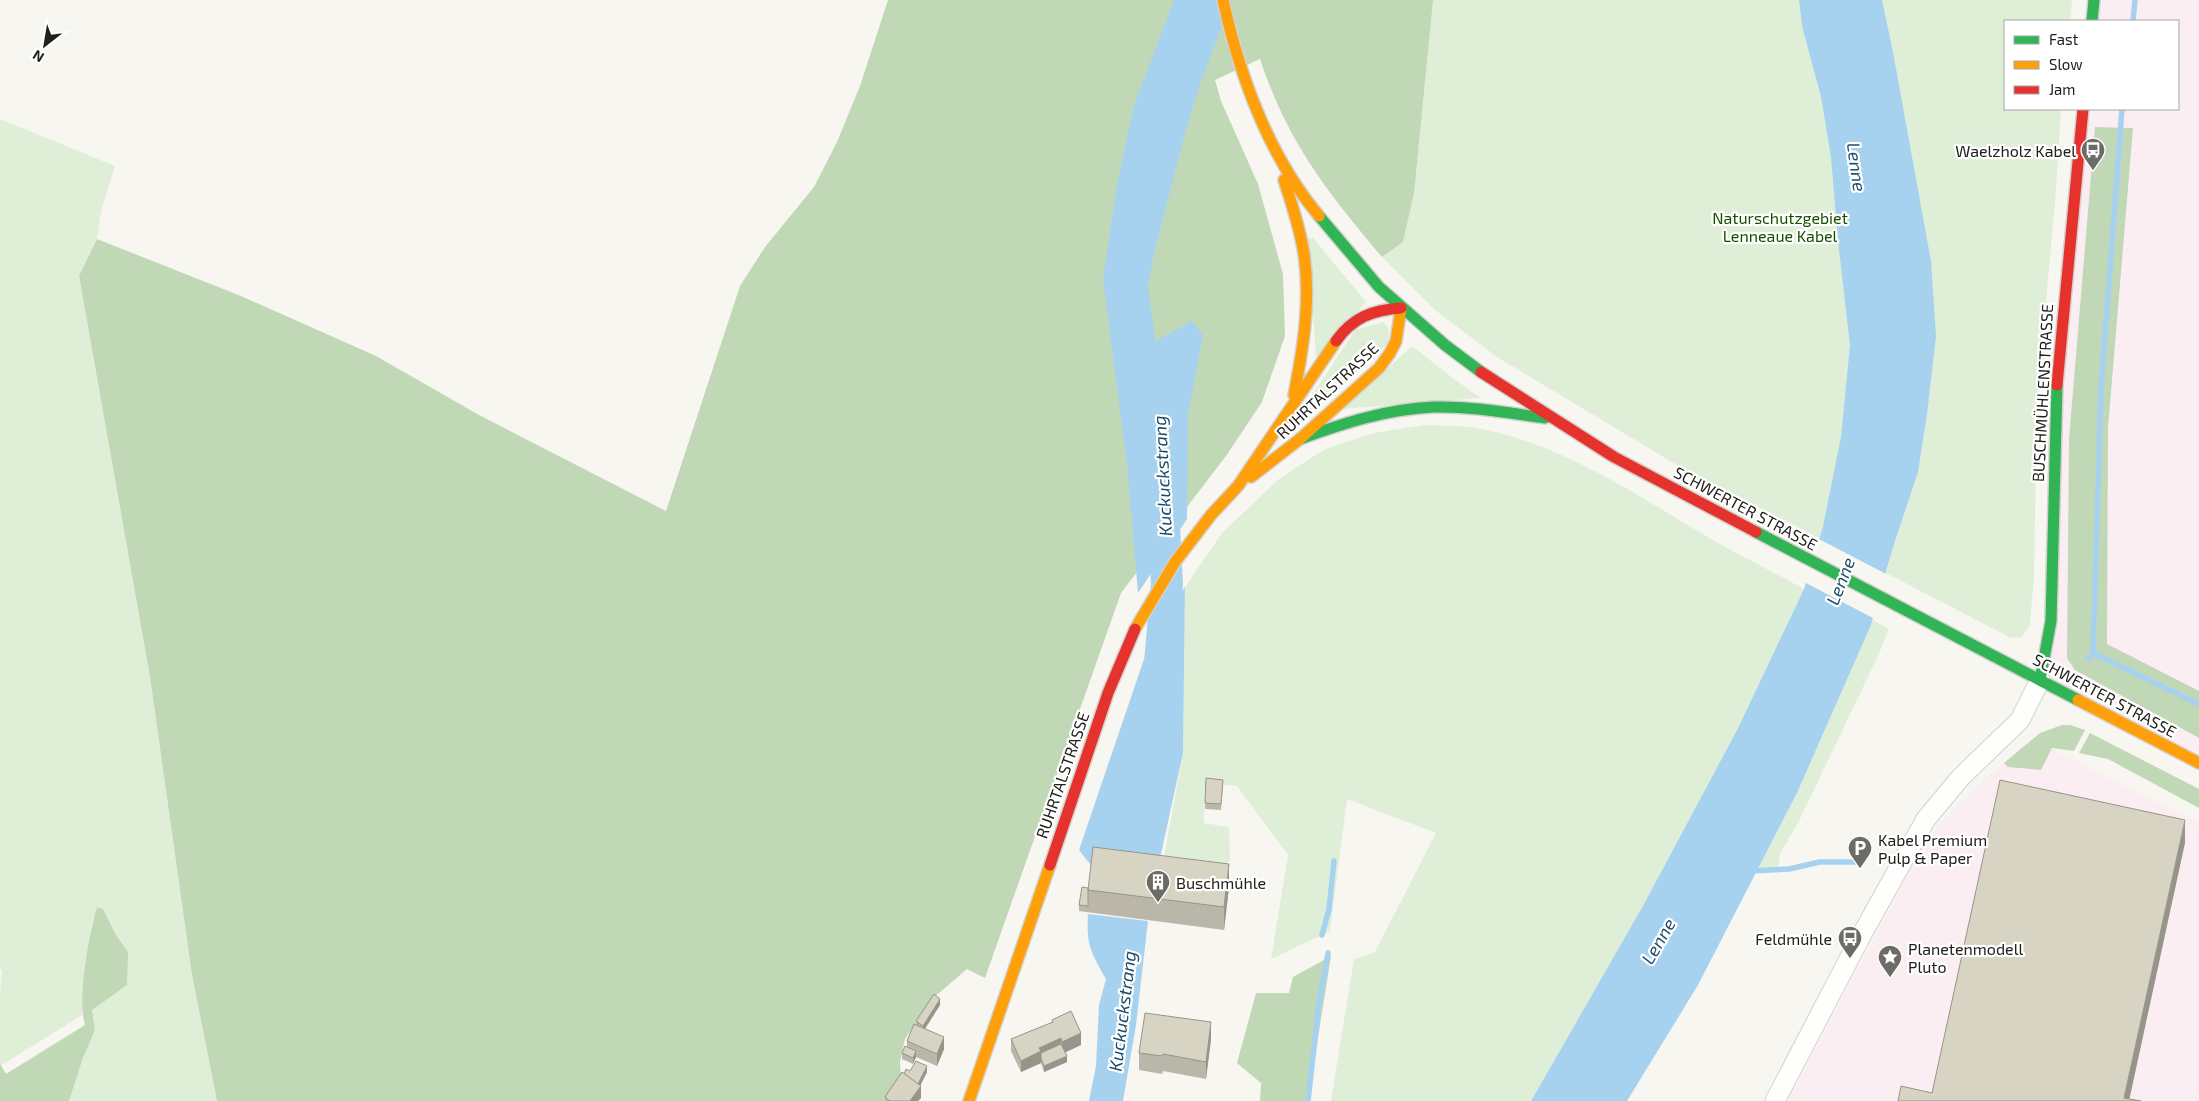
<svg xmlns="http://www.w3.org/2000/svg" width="2199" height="1101" viewBox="0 0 2199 1101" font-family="'Exo 2',sans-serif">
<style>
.industrial{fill:#fbeef3}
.green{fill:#dfefd7}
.forest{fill:#c1d8b7}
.water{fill:#a7d2ef}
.pier{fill:#f8f6f0}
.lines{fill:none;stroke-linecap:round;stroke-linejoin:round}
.stream{stroke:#a7d2ef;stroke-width:5.5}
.river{stroke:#a7d2ef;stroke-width:32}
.street-casing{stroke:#d3d1cc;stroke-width:21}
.fast-casing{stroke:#d3d1cc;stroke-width:14}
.slow-casing{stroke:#d3d1cc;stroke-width:14}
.jam-casing{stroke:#d3d1cc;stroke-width:14}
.street{stroke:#fefefd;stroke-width:19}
.fast{stroke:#30b455;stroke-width:11}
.slow{stroke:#ff9f0a;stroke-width:11}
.jam{stroke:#e5322d;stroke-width:11}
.wall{fill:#bab6a9}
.shaded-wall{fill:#979489}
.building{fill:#d8d4c4;stroke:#979489}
.labels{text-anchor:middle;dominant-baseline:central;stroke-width:4.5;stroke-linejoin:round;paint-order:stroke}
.poi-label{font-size:16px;fill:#21201c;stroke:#fff;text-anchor:start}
.park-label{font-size:16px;fill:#164e00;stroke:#fff}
.street-label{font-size:16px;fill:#21201c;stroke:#fff}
.water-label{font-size:18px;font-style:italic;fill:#1d4c6a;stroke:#fff}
</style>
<rect width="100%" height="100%" fill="#f8f6f0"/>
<g class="industrial">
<polygon points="2094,0 2199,0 2199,763 2040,680 2083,109 2178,109 2178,21 2092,21"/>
<polygon points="2032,739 2199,823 2199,1101 1788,1101 1918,855 1939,824 1984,780"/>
</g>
<g class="green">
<polygon points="1214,0 2072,0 2070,21 2005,21 2005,109 2061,109 2056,191 2037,400 2034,577 2030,624 2022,637 2011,638 1886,573 1890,559 1823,525 1819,538 1682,468 1497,357 1435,310 1382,257 1403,242"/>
<polygon points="0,119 115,166 101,211 97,239 79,276 150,677 192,975 217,1101 69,1101 83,1058 95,1030 92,1010 128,952 116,935 103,909 92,922 82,1015 0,1066 0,994 2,971 0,968"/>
<polygon points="1313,238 1366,302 1316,357 1308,239"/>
<polygon points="1383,322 1389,329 1388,343 1294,429 1291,428 1355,330"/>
<polygon points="1412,346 1454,379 1481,398 1342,409"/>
<path d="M 1424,425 C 1443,426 1463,425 1481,429 C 1551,441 1628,488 1687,525 C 1725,548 1766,568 1804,589 L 1737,730 L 1644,904 L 1531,1101 L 1331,1101 L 1354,959 L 1375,952 L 1436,833 L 1347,799 L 1330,931 L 1271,959 L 1288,855 L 1237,786 L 1205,784 L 1204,823 L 1229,827 L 1230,861 L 1219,866 L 1163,862 L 1183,753 L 1185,587 L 1222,533 L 1279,479 L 1325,449 L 1374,433 Z"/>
<polygon points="1873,620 1889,629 1878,656 1798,823 1780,854 1778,868 1758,869 1797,793"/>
</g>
<g class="forest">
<path d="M 888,0 L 1433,0 L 1414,193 L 1403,242 L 1382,257 C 1327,192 1287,141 1260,59 L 1215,80 L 1221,101 L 1258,184 L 1283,274 L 1285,336 L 1262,402 L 1226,456 L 1121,593 L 985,978 L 967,969 L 932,999 L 905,1039 L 900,1062 L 901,1079 L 886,1101 L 217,1101 L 192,975 L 150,677 L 79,276 L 97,239 L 241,296 L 376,356 L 479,415 L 666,511 L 740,286 L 765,247 L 814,187 L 837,142 L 860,86 Z"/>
<polygon points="2095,127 2133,128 2108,428 2107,644 2199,691 2199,738 2075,670 2067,658 2069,439"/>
<polygon points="2062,725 2070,725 2085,730 2074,751 2052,748 2041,770 2008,767 2004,763 2040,733"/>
<polygon points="2090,733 2199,789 2199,808 2108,759 2079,753"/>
<path d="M 97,907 L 103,909 L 116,935 L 128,952 L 127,985 L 92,1010 L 95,1030 L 83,1058 L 69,1101 L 0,1101 L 0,1064 L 6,1074 L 85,1025 C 77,1000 89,934 97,907 Z"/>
<polygon points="1331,956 1308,1101 1260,1101 1261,1083 1237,1063 1256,993 1289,993 1293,977"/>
</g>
<g class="water">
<polygon points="1174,0 1232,0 1200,84 1185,133 1154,254 1148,285 1155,341 1192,321 1203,335 1188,415 1187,519 1138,593 1127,465 1103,279 1116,191 1133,108"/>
<polygon points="1799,0 1882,0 1893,52 1931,261 1936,337 1927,414 1918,472 1893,547 1871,625 1797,793 1698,985 1627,1101 1531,1101 1644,904 1737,730 1804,589 1823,526 1841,437 1850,345 1838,241 1831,157 1821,97 1802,26"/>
<polygon points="1185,587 1183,753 1156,877 1094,869 1079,850 1144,659 1161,624"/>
<path d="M 1088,914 L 1148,921 L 1136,1025 L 1123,1101 L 1089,1101 L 1096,1066 L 1099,1005 L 1106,979 C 1091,952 1086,945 1088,914 Z"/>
</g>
<polygon class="pier" points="1817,538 1888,575 1875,619 1804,582"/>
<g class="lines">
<g class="stream">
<polyline points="2133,21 2135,0"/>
<polyline points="2093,653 2101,388 2122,109"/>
<polyline points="2088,658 2093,653 2199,704"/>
<polyline points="1750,871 1789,869 1820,862 1855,862"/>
<polyline points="1322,935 1329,909 1334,861"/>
<polyline points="1308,1101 1319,1003 1328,953"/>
</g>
<polyline class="river" points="1160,662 1167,584 1163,507"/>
<defs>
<polyline id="street" points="1775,1101 1861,936 1926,819 1961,777 2020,720 2040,680"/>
<g id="fast">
<polyline points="2092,21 2094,0"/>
<polyline points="1319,216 1379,287 1445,345 1481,372"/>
<path d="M 1300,439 C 1344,423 1387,409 1434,407 C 1471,406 1508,413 1545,418"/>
<polyline points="1756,532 2078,700"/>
<polyline points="2040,680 2051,621 2057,385"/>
</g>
<g id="slow">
<path d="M 1223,0 C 1240,77 1268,155 1319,216"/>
<path d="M 1284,180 C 1292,204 1300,229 1304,254 C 1311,301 1303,349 1294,395"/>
<polyline points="1251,477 1300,439 1379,368 1390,353 1396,341 1401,308"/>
<polyline points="1135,629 1175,562 1211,515 1238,486 1336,341"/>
<polyline points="2078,700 2199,763"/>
<polyline points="969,1101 1050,865"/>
</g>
<g id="jam">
<path d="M 1336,341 C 1353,317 1373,310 1401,308"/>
<polyline points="1481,372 1614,457 1756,532"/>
<polyline points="2057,385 2083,109"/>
<polyline points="1050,865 1108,693 1135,629"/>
</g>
</defs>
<use href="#street" class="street-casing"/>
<use href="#fast" class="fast-casing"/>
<use href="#slow" class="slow-casing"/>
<use href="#jam" class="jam-casing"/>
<use href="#street" class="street"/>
<use href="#fast" class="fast"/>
<use href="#slow" class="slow"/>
<use href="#jam" class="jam"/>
</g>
<g class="wall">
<polygon points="1206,778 1223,786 1221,810 1205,809"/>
<polygon points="1229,887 1224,930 1079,911 1079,905 1088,888"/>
<polygon points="940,1005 925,1028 944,1049 937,1066 916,1057 913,1064 902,1059 902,1053 907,1047 907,1041 916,1025 916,1021"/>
<polygon points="1052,1020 1081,1045 1065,1052 1067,1062 1044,1072 1041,1063 1021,1072 1011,1051 1011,1039 1052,1023"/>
<polygon points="1211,1039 1206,1079 1163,1071 1162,1074 1139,1070 1139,1053"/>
<polygon points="910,1071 927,1072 920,1086 921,1098 918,1101 885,1101 885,1097 904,1074"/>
</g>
<g class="shaded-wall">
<polygon points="2185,820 2185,843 2129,1101 2124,1098"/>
<polygon points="1229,864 1229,887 1224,930 1224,907"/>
<polygon points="940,999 940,1005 923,1032 923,1026"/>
<polygon points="1211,1022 1211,1039 1206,1079 1206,1062"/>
<polygon points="1081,1033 1081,1045 1062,1054 1062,1042"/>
<polygon points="944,1037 944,1049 937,1066 937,1054"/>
<polygon points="1061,1038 1061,1050 1041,1058 1041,1063 1021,1072 1021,1061 1039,1048"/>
<polygon points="916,1051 916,1057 913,1064 913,1058"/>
<polygon points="1067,1056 1067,1062 1044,1072 1044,1066"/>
<polygon points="927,1066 927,1072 917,1092 921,1086 921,1098 918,1101 910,1101 915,1088"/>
</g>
<g class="building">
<polygon points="1206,778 1223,780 1221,804 1205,803"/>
<polygon points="2000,780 2185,820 2124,1098 2141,1101 1898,1101 1901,1086 1932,1093"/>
<polygon points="1093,847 1229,864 1224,907 1088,890"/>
<polygon points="1082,887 1088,888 1088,906 1079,905"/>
<polygon points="934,994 940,999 923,1026 916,1021"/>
<polygon points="1071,1011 1081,1033 1062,1042 1061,1038 1039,1048 1041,1051 1021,1061 1011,1039 1053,1022 1052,1020"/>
<polygon points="1145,1013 1211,1022 1206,1062 1163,1054 1162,1056 1139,1053"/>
<polygon points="914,1024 944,1037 937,1054 907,1041"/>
<polygon points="1061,1044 1067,1056 1044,1066 1041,1058 1041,1053"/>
<polygon points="905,1046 916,1051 913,1058 902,1053"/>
<polygon points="916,1061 927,1066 918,1084 904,1074 906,1069 910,1071"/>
<polygon points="902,1072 921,1086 910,1101 890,1101 885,1097"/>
</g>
<defs>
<symbol id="bus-pin" viewBox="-11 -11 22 30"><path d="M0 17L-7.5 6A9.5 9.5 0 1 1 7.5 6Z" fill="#6c6b66" stroke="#fff"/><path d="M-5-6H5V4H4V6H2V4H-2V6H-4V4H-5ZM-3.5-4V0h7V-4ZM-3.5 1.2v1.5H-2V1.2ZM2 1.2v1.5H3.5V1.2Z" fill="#fff"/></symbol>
<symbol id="parking-pin" viewBox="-11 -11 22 30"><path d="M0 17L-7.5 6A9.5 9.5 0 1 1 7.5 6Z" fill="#6c6b66" stroke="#fff"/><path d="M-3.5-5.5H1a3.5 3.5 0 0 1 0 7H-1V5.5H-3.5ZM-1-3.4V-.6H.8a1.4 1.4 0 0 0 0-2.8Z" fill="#fff"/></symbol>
<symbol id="building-pin" viewBox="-11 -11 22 30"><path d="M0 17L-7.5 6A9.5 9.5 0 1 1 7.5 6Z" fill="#6c6b66" stroke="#fff"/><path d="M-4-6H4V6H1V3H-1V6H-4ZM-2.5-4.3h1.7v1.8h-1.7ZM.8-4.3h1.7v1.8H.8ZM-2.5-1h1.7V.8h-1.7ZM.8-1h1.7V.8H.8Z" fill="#fff"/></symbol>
<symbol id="sight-pin" viewBox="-11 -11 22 30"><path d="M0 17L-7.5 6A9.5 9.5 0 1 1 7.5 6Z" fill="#6c6b66" stroke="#fff"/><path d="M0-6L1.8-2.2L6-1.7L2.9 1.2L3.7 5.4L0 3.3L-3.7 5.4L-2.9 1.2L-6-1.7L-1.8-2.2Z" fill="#fff"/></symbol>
</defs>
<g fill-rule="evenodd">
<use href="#bus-pin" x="2079" y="136" width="28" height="38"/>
<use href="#parking-pin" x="1846" y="834" width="28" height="38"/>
<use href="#building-pin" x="1144" y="868" width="28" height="38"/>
<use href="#bus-pin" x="1836" y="924" width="28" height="38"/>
<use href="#sight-pin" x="1876" y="943" width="28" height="38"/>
</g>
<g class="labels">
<g class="poi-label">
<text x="2076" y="150" text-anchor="end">Waelzholz Kabel</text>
<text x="1878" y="839">Kabel Premium<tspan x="1878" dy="18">Pulp &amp; Paper</tspan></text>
<text x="1176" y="882">Buschmühle</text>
<text x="1832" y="938" text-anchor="end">Feldmühle</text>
<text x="1908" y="948">Planetenmodell<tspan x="1908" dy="18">Pluto</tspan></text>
</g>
<g class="park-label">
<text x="1780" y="217">Naturschutzgebiet<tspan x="1780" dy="18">Lenneaue Kabel</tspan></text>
</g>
<g class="street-label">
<text transform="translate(1327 390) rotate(-43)">RUHRTALSTRASSE</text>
<text transform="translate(2042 393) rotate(-87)">BUSCHMÜHLENSTRASSE</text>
<text transform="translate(1746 508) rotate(28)">SCHWERTER STRASSE</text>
<text transform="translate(2105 695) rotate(28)">SCHWERTER STRASSE</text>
<text transform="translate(1062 775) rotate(-71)">RUHRTALSTRASSE</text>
</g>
<g class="water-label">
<text transform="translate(1857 167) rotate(82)">Lenne</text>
<text transform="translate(1162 476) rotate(-93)">Kuckuckstrang</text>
<text transform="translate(1840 581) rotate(-69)">Lenne</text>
<text transform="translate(1658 941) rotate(-60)">Lenne</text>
<text transform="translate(1122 1011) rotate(-83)">Kuckuckstrang</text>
</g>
</g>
<rect x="2004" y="20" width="175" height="90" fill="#ffffff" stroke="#a6a6a4"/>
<rect x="2014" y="36" width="25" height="8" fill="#30b455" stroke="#a6a6a4"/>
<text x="2049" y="45" font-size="15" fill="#21201c">Fast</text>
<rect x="2014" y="61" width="25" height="8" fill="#ff9f0a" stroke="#a6a6a4"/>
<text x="2049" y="70" font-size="15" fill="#21201c">Slow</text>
<rect x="2014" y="86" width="25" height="8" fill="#e5322d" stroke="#a6a6a4"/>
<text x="2049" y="95" font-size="15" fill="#21201c">Jam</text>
<g transform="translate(45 45) rotate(211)" stroke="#ffffff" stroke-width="4" paint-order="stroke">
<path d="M0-4L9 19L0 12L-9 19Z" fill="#21201c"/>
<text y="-8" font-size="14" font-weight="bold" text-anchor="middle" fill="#21201c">N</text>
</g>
</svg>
